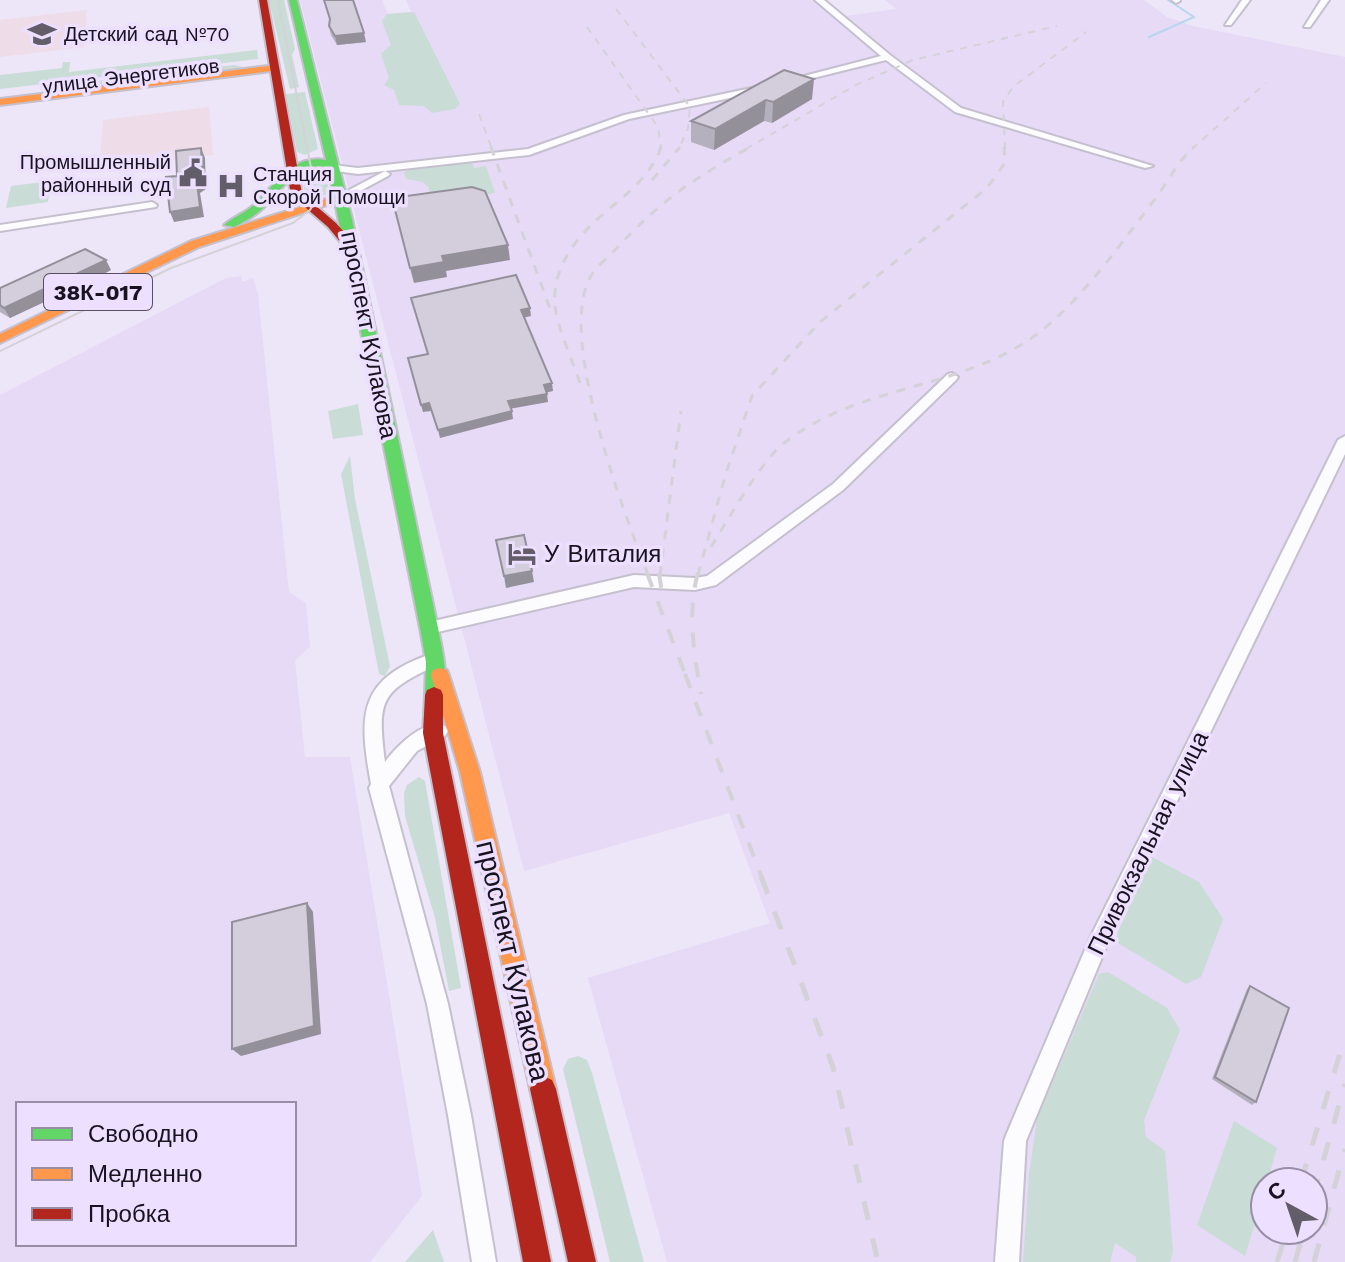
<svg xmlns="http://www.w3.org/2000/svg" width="1345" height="1262" viewBox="0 0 1345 1262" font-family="'Work Sans',sans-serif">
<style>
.built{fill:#e6daf7;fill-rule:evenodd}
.education{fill:#eedce8}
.green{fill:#c9dcd6}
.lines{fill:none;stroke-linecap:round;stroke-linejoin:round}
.stream{stroke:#b8d7ef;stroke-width:2}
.street-casing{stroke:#c5c0ce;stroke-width:4}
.fast-casing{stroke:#c5c0ce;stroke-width:4}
.slow-casing{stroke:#c5c0ce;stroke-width:4}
.jam-casing{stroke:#c5c0ce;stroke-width:4}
.street{fill:#fcfbfe;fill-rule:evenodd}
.fast{fill:#63d668;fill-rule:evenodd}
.slow{fill:#ff974d;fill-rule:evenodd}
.jam{fill:#b3261e;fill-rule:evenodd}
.tram{stroke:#d4d2d7;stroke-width:2}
.rail-far3{stroke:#d4d2d7;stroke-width:2;stroke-dasharray:7 7;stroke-linecap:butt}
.rail-far2{stroke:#d4d2d7;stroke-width:3;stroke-dasharray:9 9;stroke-linecap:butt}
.rail-far1{stroke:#d4d2d7;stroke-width:4;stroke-dasharray:15 15;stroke-linecap:butt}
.rail{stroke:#d4d2d7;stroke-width:5;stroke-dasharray:19 19;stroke-linecap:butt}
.wall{fill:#b5b0bd}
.shaded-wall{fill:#94909a}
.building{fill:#d3cddc;stroke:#94909a;stroke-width:2}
.labels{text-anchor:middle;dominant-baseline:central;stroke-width:7;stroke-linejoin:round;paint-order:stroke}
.far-poi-label{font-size:20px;fill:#18131e;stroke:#ecdfff;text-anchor:start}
.far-street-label{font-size:20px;fill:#18131e;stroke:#ecdfff}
.shield{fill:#ecdfff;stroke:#585062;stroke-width:2}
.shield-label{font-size:22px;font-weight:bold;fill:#18131e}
.street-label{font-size:24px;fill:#18131e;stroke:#ecdfff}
.poi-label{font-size:24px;fill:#18131e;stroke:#ecdfff;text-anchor:start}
.near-street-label{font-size:28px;fill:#18131e;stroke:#ecdfff}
</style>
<rect width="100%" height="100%" fill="#ede6f8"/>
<g class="built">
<path d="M 300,0 L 382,0 L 388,14 L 411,12 L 406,0 L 817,0 L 838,17 L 896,9 L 885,0 L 1144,0 L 1167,17 L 1193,26 L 1345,57 L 1345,1262 L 667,1262 L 588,978 L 770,923 L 729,813 L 524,871 ZM 1265,1182 L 1313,1182 L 1313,1230 L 1265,1230 Z"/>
<path d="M 241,276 L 242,282 L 253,278 L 258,294 L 289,592 L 306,603 L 310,647 L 295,660 L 305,757 L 350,757 L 422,1196 L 370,1262 L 0,1262 L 0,395 L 226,278 ZM 18,1104 L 294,1104 L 294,1244 L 18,1244 Z"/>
</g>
<g class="education">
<polygon points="87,10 84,47 0,57 0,20"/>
<polygon points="209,107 213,155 99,171 103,120"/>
</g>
<g class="green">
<polygon points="269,0 284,0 295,49 292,55 299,87 290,89"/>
<polygon points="414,12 460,104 455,109 432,113 424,106 399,105 394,90 384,85 389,78 381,54 391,45 382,21 387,14"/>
<polygon points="257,50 258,59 0,89 0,75 62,68 63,62 70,62 69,72"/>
<polygon points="234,65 243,67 80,89 77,87 88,82"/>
<polygon points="305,92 318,149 305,155 297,152 286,94"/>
<polygon points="471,160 474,168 486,166 495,193 430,205 429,188 423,182 406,179 404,172 417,167"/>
<polygon points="306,165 324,166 329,191 326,195 312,199 305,194 301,169"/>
<polygon points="51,181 48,202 6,208 11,186"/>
<polygon points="358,404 363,435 333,439 328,411"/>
<polygon points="350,456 355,499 390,666 385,676 379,674 341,474"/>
<polygon points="419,777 425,781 461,988 449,991 435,918 405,816 404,793 407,785"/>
<polygon points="1152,857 1199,882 1223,919 1201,977 1186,984 1118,943 1117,934"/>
<polygon points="1108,972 1167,1008 1180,1030 1144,1120 1146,1137 1165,1151 1173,1252 1170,1262 1136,1262 1136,1257 1115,1243 1110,1262 1023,1262 1029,1175 1037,1119 1099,974"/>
<polygon points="578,1056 587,1060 592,1073 644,1262 610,1262 563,1069 568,1059"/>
<polygon points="1234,1121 1277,1148 1245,1256 1197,1225"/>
<polygon points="433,1230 444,1262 405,1262"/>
</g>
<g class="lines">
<polyline class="stream" points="1149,37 1194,17 1168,0"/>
<defs>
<g id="street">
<polygon points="815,0 824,0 890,55 961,108 1153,166 1145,168 955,112 886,60 785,85 785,81 881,56"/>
<polygon points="1172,0 1180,0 1180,1 1176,3"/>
<polygon points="1242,0 1250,0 1231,25 1225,25"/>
<polygon points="1321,0 1329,0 1310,27 1304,27"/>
<polygon points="761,86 764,87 764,91 629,119 529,155 358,174 336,171 325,164 330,161 341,166 358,168 528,149 624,115"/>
<polygon points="385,171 390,174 388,176 345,199 336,197"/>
<polygon points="152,202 157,205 156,207 0,231 0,225"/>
<polygon points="952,373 958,377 956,380 843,490 716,585 695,590 634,587 429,634 423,632 421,628 423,624 429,622 634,575 695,578 707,576 833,484 948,374"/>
<polygon points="1345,436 1345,454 1105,950 1026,1141 1019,1262 995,1262 1004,1141 1007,1133 1090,938 1338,440"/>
<path d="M 434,653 L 440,654 L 442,659 L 440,664 C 380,691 377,699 385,762 C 397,746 423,719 445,726 L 448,731 L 445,736 L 417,751 L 389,786 L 448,1004 L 471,1115 L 496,1262 L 472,1262 L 448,1115 L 427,1004 L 369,788 L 371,784 C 358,714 358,678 434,653 Z"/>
</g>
<path id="fast" d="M 289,0 L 297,0 L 352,219 L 438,628 C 442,650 450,679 441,700 L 427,700 L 425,695 L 426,662 L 420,628 L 328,167 C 296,161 282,191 261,210 C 253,217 244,222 234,227 L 224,225 C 232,218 242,214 250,208 C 275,188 289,154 326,160 Z"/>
<g id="slow">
<polygon points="276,65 279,66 279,70 0,105 0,99"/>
<polygon points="329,198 335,201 333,203 199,247 0,343 0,334 191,241"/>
<polygon points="440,668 447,670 449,675 480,772 556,1089 552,1098 543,1102 534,1098 530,1089 460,772 431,675 433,670"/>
</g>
<g id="jam">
<polygon points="259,0 267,0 302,194 336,223 354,243 354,249 346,249 328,227 291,195"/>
<polygon points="434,687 441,690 443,695 443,733 551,1262 523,1262 423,733 425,695 427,690"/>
<polygon points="543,1076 552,1080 556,1089 596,1262 568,1262 530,1089 534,1080"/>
</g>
</defs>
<use href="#street" class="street-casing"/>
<use href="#fast" class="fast-casing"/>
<use href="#slow" class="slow-casing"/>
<use href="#jam" class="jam-casing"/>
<use href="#street" class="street"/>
<use href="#fast" class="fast"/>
<use href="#slow" class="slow"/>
<use href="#jam" class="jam"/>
<polyline class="tram" points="0,351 171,268 293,223 310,210 317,198 278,0"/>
<g class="rail-far3">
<polyline points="616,9 690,107 688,128 679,149"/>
<polyline points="587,27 658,127 661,149"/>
<polyline points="479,114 492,149"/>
<polyline points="746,149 856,85 913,60 1057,26"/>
<polyline points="1005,149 1003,102 1013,87 1086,32"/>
<polyline points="1192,149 1266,83"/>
</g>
<g class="rail-far2">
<polyline points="491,147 552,314"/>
<polyline points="652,180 680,147"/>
<path d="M 580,383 C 573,361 557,328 555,306 C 551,262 584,229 615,204 C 634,188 653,171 661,147"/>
<path d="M 711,547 C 728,520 761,461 784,443 C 855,387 950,390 1024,343 C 1073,313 1123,241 1158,195 C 1170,178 1179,160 1194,147"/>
<path d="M 648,575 C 624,512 556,335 591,276 C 597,266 608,257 616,249 C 661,200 692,180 750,147"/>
<polyline points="660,575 681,411"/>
<polyline points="698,575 726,473 752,396 820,322 987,188 1005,163 1004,147"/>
</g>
<g class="rail-far1">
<polyline points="647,573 688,682"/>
<polyline points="659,573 662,593"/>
<path d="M 698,573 C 687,611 694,655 701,694"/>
<polyline points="685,674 762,878"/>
</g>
<g class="rail">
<polyline points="761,876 833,1067 878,1262"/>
<polyline points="1301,1182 1345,1037"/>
<polyline points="1313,1197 1345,1084"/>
<polyline points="1277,1262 1287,1230"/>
<polyline points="1295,1262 1304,1230"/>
<polyline points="1314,1262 1345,1149"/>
</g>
</g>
<g class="wall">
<polygon points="329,26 366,42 337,45 331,35"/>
<polygon points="784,70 812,99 772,123 764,121 714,150 691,142 691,121"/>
<polygon points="111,270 10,318 0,312 0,288"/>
<polygon points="1250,986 1256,1102 1252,1105 1212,1079 1247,989"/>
</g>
<g class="shaded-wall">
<polygon points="364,33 366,42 337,45 335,36"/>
<polygon points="814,79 812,99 772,123 773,102"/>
<polygon points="766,100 764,121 714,150 715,129"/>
<polygon points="201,148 205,158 206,189 200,193 204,217 174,222 170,212 197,183"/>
<polygon points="508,245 510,260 446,271 447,277 414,283 410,268 442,256"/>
<polygon points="106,260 111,270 98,277 10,318 4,308"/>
<polygon points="530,308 531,316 522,318 521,310"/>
<polygon points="552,383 553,391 545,393 544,385"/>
<polygon points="547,394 548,402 509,409 508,401"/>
<polygon points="429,403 431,411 423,412 421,405"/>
<polygon points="512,411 513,419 440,438 438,430"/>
<polygon points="532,571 534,582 506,588 504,576"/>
<polygon points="307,903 313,912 321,1034 241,1056 232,1049"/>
</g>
<g class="building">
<polygon points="324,0 353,0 364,33 335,36 329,26 330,19"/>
<polygon points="784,70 814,79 773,102 766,100 715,129 691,121"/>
<polygon points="201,148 203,179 197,183 200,207 170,212 166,177 177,176 176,151"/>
<polygon points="472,187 485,191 508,245 442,256 444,262 410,268 392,198"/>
<polygon points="85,249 106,260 4,308 0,305 0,288"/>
<polygon points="516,275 530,308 521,310 552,383 544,385 547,394 508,401 512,411 438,430 429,403 421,405 408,358 428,354 411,298"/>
<polygon points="524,535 532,571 504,576 496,540"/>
<polygon points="307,903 314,1026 232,1049 232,922"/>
<polygon points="1250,986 1289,1008 1256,1102 1215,1077"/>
</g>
<defs>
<symbol id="school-bare" viewBox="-9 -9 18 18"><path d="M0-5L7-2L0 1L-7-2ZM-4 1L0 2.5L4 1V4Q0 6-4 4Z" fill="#635d6a" stroke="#ecdfff" stroke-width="2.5" paint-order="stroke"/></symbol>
<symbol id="civic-bare" viewBox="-9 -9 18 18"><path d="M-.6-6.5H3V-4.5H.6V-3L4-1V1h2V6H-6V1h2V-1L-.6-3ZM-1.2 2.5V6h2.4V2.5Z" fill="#635d6a" stroke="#ecdfff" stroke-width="2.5" paint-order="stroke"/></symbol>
<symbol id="hospital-bare" viewBox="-9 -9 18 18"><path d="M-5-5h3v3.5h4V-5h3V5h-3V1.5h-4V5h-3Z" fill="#635d6a" stroke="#ecdfff" stroke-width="2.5" paint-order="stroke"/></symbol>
<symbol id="hotel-bare" viewBox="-9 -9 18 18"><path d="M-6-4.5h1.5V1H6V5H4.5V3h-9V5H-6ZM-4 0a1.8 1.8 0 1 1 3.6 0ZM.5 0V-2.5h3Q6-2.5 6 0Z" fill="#635d6a" stroke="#ecdfff" stroke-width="2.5" paint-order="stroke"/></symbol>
</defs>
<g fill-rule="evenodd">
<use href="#school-bare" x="22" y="14" width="40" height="40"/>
<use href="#civic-bare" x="173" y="153" width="40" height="40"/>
<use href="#hospital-bare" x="211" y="166" width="40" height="40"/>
<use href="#hotel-bare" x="502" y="534" width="40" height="40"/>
</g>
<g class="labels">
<g class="far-poi-label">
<text x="64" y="34">Детский сад №70</text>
<text x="171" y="162" text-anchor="end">Промышленный<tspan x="171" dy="23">районный суд</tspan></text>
<text x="253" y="174">Станция<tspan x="253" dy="23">Скорой Помощи</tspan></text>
</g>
<g class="far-street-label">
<text transform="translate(131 76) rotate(-7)">улица Энергетиков</text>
</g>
<rect class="shield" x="44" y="274" width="108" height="36" rx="6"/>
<g class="shield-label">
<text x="98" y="292">38К-017</text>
</g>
<g class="street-label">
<text transform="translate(369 335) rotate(79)">проспект Кулакова</text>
<text transform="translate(1148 843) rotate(-64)">Привокзальная улица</text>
</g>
<g class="poi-label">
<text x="544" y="554">У Виталия</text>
</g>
<g class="near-street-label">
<text transform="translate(513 961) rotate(77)">проспект Кулакова</text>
</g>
</g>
<rect x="16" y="1102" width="280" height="144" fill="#ecdfff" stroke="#978da5" stroke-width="2"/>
<rect x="32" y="1128" width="40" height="12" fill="#63d668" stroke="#978da5" stroke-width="2"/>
<text x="88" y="1142" font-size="24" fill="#18131e">Свободно</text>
<rect x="32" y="1168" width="40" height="12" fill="#ff974d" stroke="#978da5" stroke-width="2"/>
<text x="88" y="1182" font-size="24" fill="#18131e">Медленно</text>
<rect x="32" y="1208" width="40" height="12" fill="#b3261e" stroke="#978da5" stroke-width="2"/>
<text x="88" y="1222" font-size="24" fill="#18131e">Пробка</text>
<g transform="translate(1289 1206) rotate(320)"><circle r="38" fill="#ecdfff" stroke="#978da5" stroke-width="2"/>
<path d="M0-6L14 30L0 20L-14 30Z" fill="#635d6a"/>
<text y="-12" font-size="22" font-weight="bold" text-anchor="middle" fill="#18131e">С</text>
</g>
</svg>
